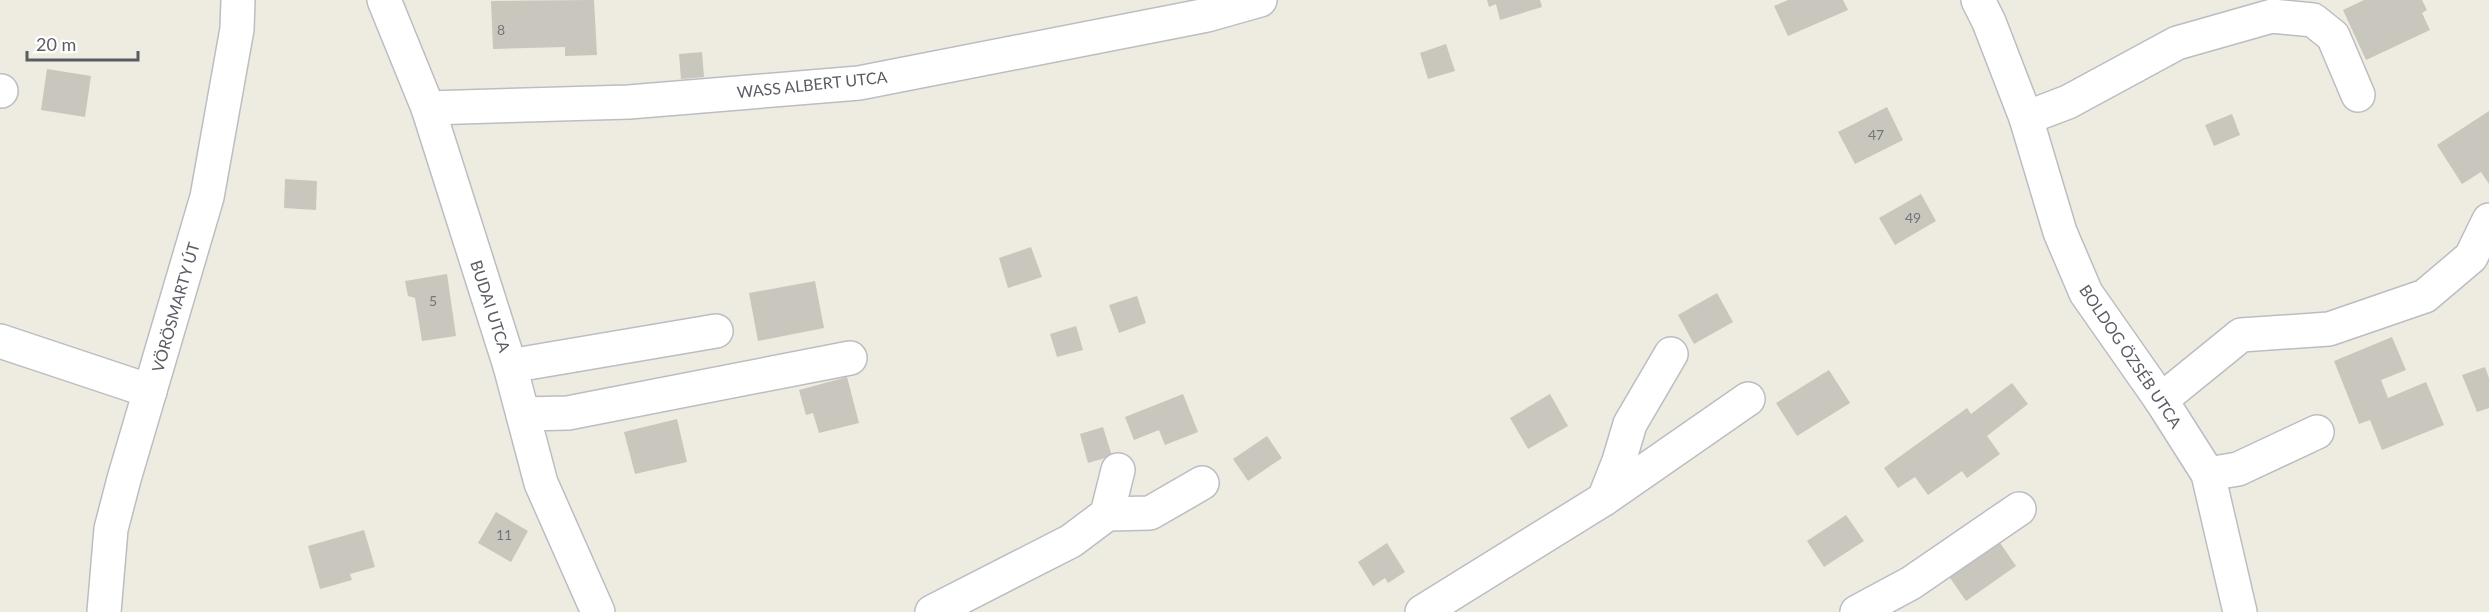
<svg xmlns="http://www.w3.org/2000/svg" width="2489" height="612" viewBox="0 0 2489 612" font-family="Lato,sans-serif">
<style>
.building{fill:#c8c6bd}
.lines{fill:none;stroke-linecap:round;stroke-linejoin:round}
.minor-casing{stroke:#bbbdc3;stroke-width:36}
.minor{stroke:#fff;stroke-width:33}
.labels{text-anchor:middle;dominant-baseline:central;stroke-width:4.5;stroke-linejoin:round;paint-order:stroke}
.number-label{font-size:14px;fill:#75767a}
.street-label{font-size:16px;fill:#595c63;stroke:#fff}
</style>
<rect width="100%" height="100%" fill="#eeece0"/>
<g class="building">
<polygon points="594,0 597,55 565,56 565,47 493,49 491,1"/>
<polygon points="1487,0 1540,0 1542,7 1500,20 1496,4 1489,7"/>
<polygon points="1788,0 1843,0 1848,10 1788,36 1774,6"/>
<polygon points="2364,0 2422,0 2427,10 2422,13 2430,30 2366,60 2343,10"/>
<polygon points="1446,44 1455,71 1428,79 1420,53"/>
<polygon points="702,52 704,77 681,79 679,54"/>
<polygon points="47,69 91,76 85,117 41,110"/>
<polygon points="1887,107 1903,140 1855,164 1838,132"/>
<polygon points="2489,111 2489,184 2481,172 2462,184 2437,145"/>
<polygon points="2232,114 2240,135 2214,146 2205,125"/>
<polygon points="285,179 317,181 316,210 284,208"/>
<polygon points="1921,194 1936,221 1895,245 1879,218"/>
<polygon points="1031,247 1042,277 1008,288 999,258"/>
<polygon points="447,274 456,336 422,341 415,298 408,296 405,281"/>
<polygon points="815,281 824,328 758,341 749,293"/>
<polygon points="1717,293 1733,322 1694,344 1678,315"/>
<polygon points="1137,296 1146,323 1119,333 1109,305"/>
<polygon points="1076,326 1083,350 1057,357 1050,334"/>
<polygon points="2392,337 2406,370 2381,380 2388,398 2426,382 2444,425 2382,450 2370,420 2359,424 2334,361"/>
<polygon points="2485,367 2489,378 2489,408 2477,412 2462,375"/>
<polygon points="1829,370 1850,403 1797,436 1776,403"/>
<polygon points="847,377 859,423 819,433 813,413 806,415 799,390"/>
<polygon points="2012,383 2028,404 1987,436 2000,454 1967,478 1962,471 1928,495 1915,477 1898,488 1884,468 1967,408 1971,414"/>
<polygon points="1183,394 1198,432 1165,445 1159,430 1134,440 1125,417"/>
<polygon points="1550,394 1568,426 1528,449 1510,418"/>
<polygon points="677,419 687,462 635,474 624,432"/>
<polygon points="1103,427 1112,456 1088,463 1080,434"/>
<polygon points="1267,436 1282,458 1248,481 1233,459"/>
<polygon points="496,512 528,531 511,562 478,543"/>
<polygon points="1846,515 1864,541 1824,567 1807,541"/>
<polygon points="364,530 375,567 350,574 352,580 320,589 308,546"/>
<polygon points="1998,540 2016,566 1966,601 1948,575"/>
<polygon points="1387,543 1405,572 1388,583 1385,578 1373,586 1358,562"/>
</g>
<g class="lines">
<defs>
<g id="minor">
<polyline points="384,0 428,108 510,366 541,483 598,612"/>
<polyline points="1978,0 1989,22 2026,118 2060,232 2086,293 2161,400 2208,474 2240,612"/>
<polyline points="0,91 1,91"/>
<polyline points="428,108 629,102 859,83 1207,15 1260,0"/>
<polyline points="2026,118 2068,102 2177,43 2272,16 2313,20 2333,36 2358,95"/>
<polyline points="0,341 150,391"/>
<polyline points="510,366 716,331"/>
<polyline points="2161,400 2241,335 2329,329 2425,296 2471,257 2489,220"/>
<polyline points="523,414 568,413 850,358"/>
<polyline points="2208,474 2238,469 2317,432"/>
<polyline points="1604,499 1748,399"/>
<polyline points="1107,514 1150,513 1202,483"/>
<polyline points="104,612 111,529 124,479 207,197 237,29 238,0"/>
<polyline points="932,612 1071,541 1107,514 1118,470"/>
<polyline points="1422,612 1604,499 1619,461 1630,424 1671,354"/>
<polyline points="1857,612 1911,583 2019,509"/>
</g>
</defs>
<use href="#minor" class="minor-casing"/>
<use href="#minor" class="minor"/>
</g>
<g class="labels">
<g class="number-label">
<text x="501" y="29">8</text>
<text x="1876" y="134">47</text>
<text x="1913" y="217">49</text>
<text x="433" y="300">5</text>
<text x="504" y="534">11</text>
</g>
<g class="street-label">
<text transform="translate(812 84) rotate(-6)">WASS ALBERT UTCA</text>
<text transform="translate(491 306) rotate(72)">BUDAI UTCA</text>
<text transform="translate(175 307) rotate(-74)">VÖRÖSMARTY ÚT</text>
<text transform="translate(2131 356) rotate(56)">BOLDOG ÖZSÉB UTCA</text>
</g>
</g>
<path d="M27 51v9h111v-9" fill="none" stroke="#595c63" stroke-width="3"/>
<text x="36" y="51" font-size="18" fill="#595c63" stroke="#ffffff" stroke-width="4.5" paint-order="stroke">20 m</text>
</svg>
